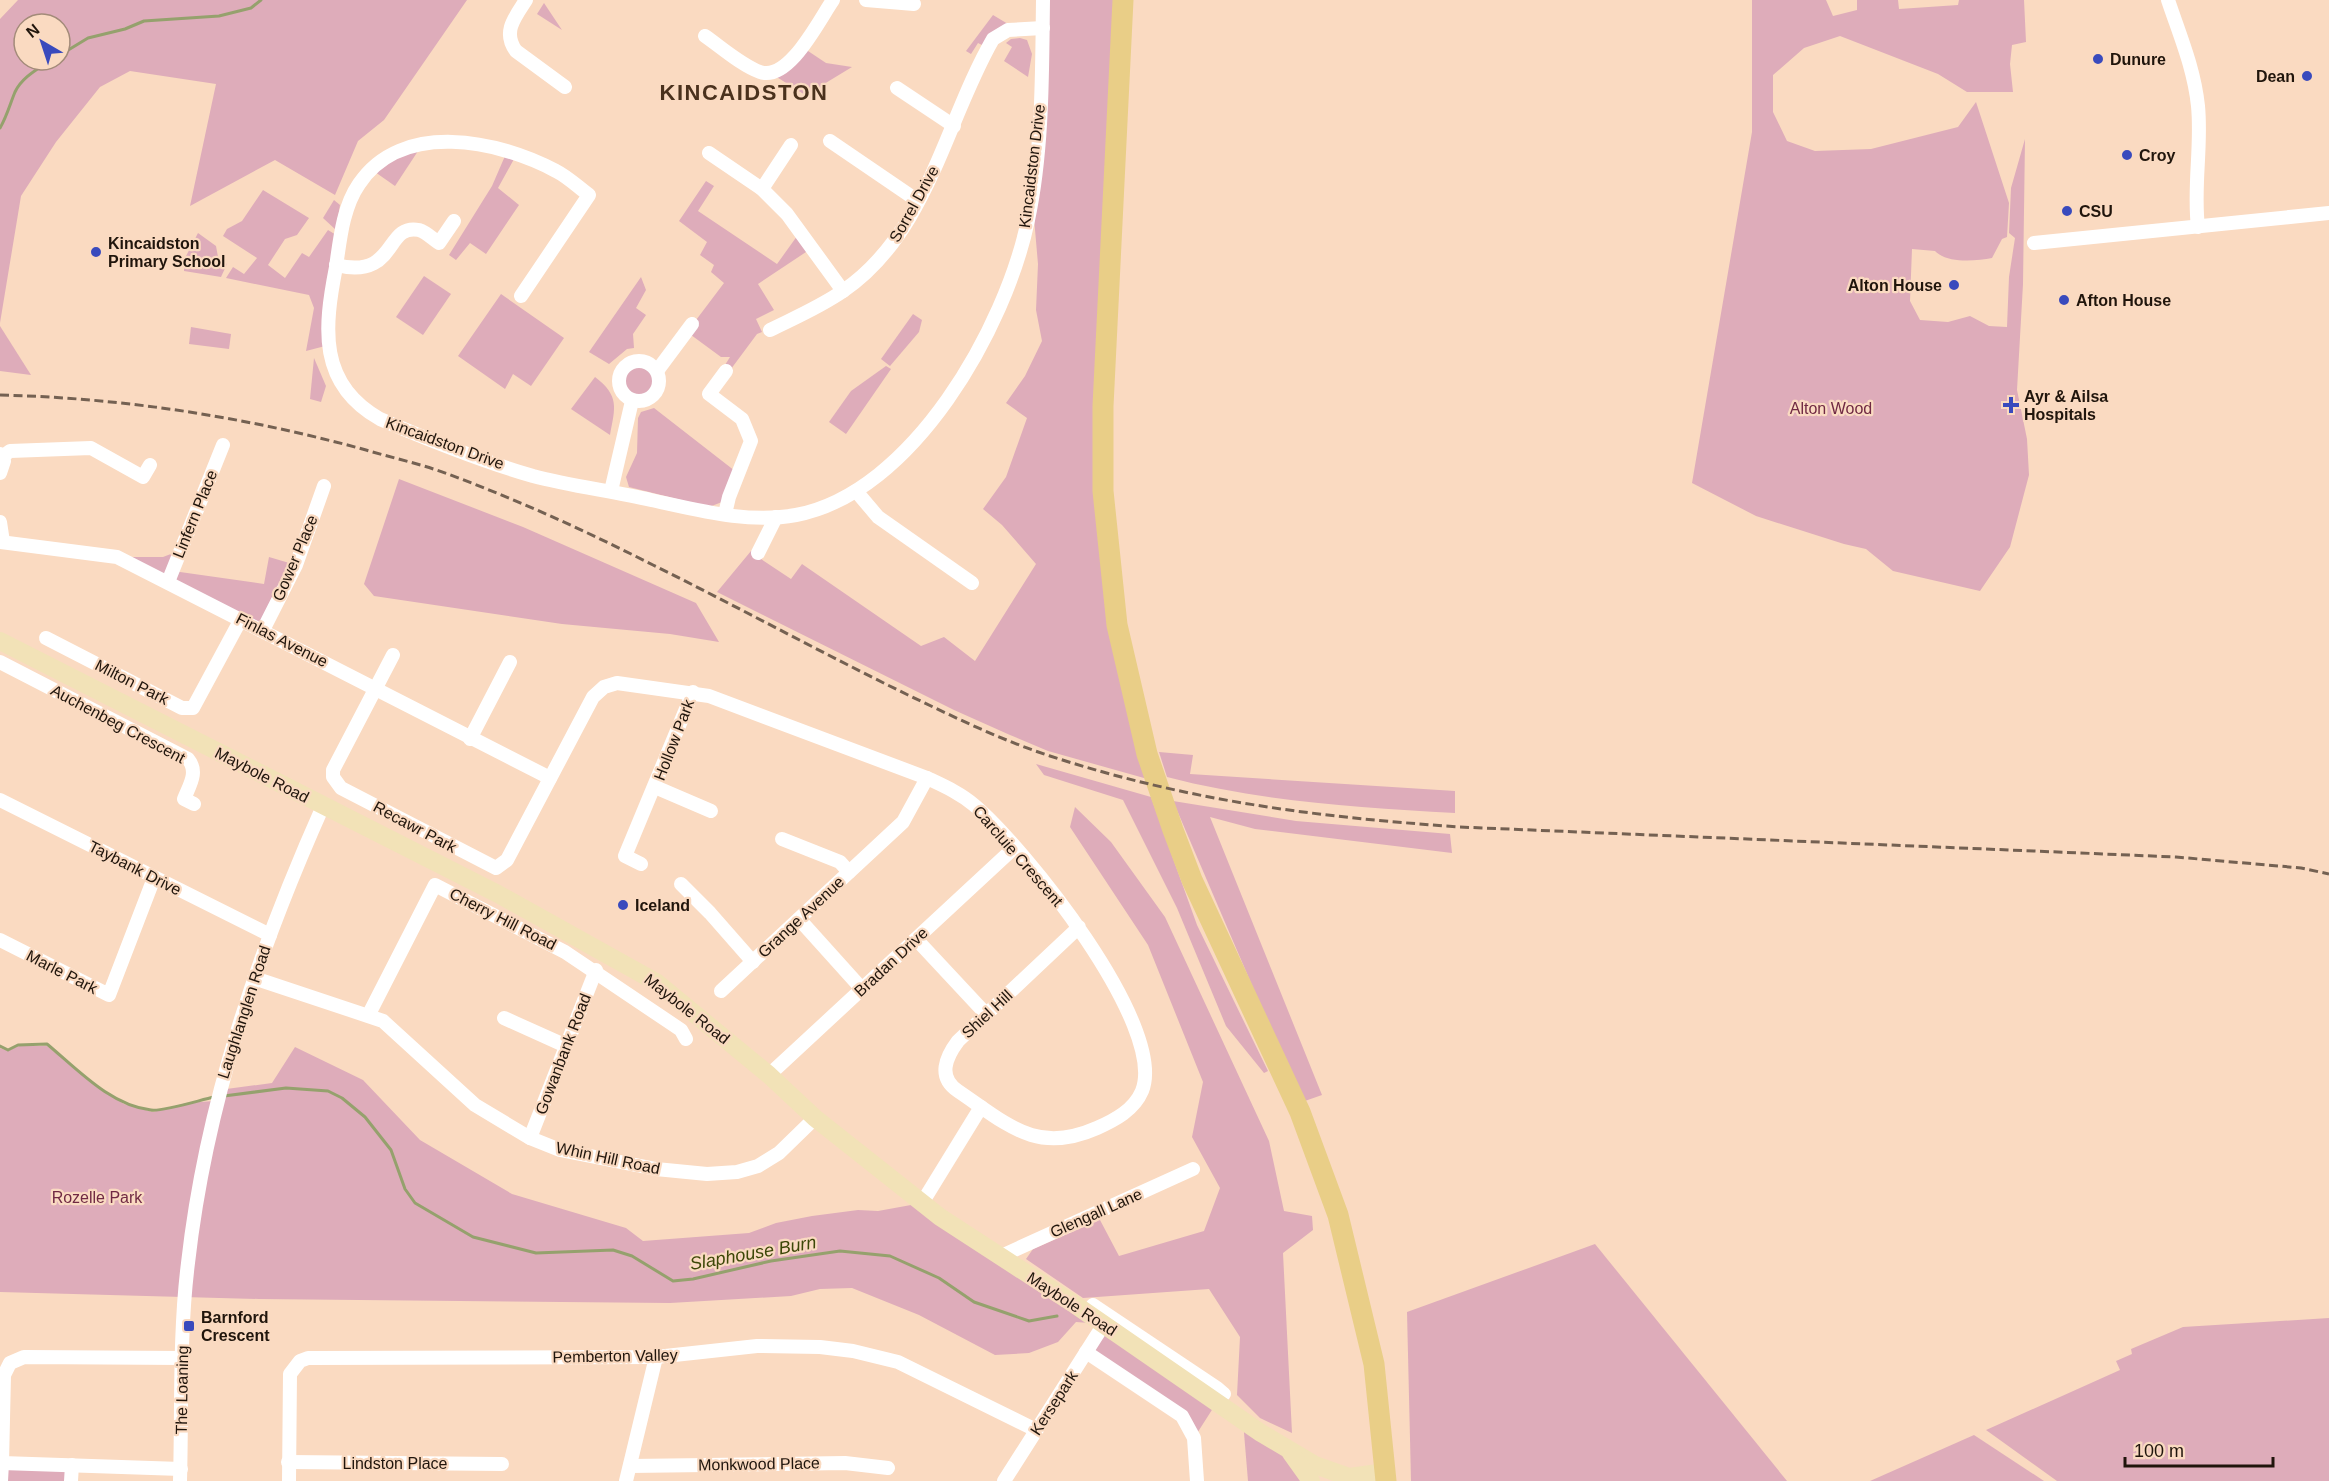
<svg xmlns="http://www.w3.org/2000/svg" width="2329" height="1481" viewBox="0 0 2329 1481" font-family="Helvetica,sans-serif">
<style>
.green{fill:#deacba;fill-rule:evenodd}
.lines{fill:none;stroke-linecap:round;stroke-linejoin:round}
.stream{stroke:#95a16d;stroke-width:3}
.minor{stroke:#fff;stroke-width:14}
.major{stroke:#f2e2b7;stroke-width:18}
.highway{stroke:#e9ce87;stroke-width:21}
.rail{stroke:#746152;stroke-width:3;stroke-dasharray:9 4.5;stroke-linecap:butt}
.poi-dot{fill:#394abd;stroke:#fadac1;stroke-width:2}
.labels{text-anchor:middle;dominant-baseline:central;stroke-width:4.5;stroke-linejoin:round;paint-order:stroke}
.poi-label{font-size:16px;font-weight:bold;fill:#20150c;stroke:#fadac1;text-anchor:start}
.street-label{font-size:16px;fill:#20150c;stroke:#fadac1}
.park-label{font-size:16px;fill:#702943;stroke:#fadac1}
.water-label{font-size:18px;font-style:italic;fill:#3c4707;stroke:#fadac1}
.district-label{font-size:22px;font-weight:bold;letter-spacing:1.5px;fill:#4a311d;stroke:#fadac1}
</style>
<rect width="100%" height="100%" fill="#fadac1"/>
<g class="green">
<path d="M 18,0 L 467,0 L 384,120 L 358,141 L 335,195 L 275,160 L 190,206 L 216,84 L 130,71 L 100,87 L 56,142 L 21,196 L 0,323 L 0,19 ZM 24,24 L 60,24 L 60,60 L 24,60 Z"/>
<polygon points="1043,0 1123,0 1103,491 1147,754 1144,778 1048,751 1010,735 954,710 717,592 751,551 758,553 761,559 791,579 802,564 921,646 944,637 975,661 1036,564 1002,525 983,509 1006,477 1027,418 1006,403 1025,376 1042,341 1036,310 1038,264 1032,195"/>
<path d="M 1752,0 L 1826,0 L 1833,16 L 1857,10 L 1857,0 L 1898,0 L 1899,9 L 1958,5 L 1959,0 L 2024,0 L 2026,42 L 2012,45 L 2010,64 L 2013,92 L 1967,92 L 1938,74 L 1840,36 L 1804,48 L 1773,75 L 1773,112 L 1787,141 L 1815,151 L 1871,149 L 1958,127 L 1976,102 L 2009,203 L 2007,237 L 2002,239 L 1992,258 C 1976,261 1948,264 1935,251 L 1912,249 L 1910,301 L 1920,320 L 1948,322 L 1970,316 L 1989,326 L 2007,327 L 2009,277 L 2015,238 L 2009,233 L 2011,188 L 2025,139 L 2023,284 L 2017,390 L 2027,439 L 2029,475 L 2010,547 L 1980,591 L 1893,571 L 1866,549 L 1844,544 L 1756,516 L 1692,483 L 1752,132 Z"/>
<polygon points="544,3 562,30 537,14"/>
<path d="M 993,15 L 1008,24 C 996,27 989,35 984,46 L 978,43 L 971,54 L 966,51 Z"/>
<polygon points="1020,38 1027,40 1032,54 1028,77 1004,61 1012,47 1006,43 1011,39"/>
<polygon points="802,47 826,63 852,67 824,84 813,100 772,74"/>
<polygon points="420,148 395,186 375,172 389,161"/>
<polygon points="505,156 514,159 498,188 519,205 486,254 470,243 456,260 449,255 492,186"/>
<polygon points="706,181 714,186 698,211 777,264 800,232 812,248 758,284 774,310 756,319 762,332 757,334 731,369 725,365 730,357 721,357 687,332 724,283 711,272 714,265 700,255 707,242 679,221"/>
<polygon points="263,190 309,218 297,235 285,239 268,265 285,278 302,253 309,257 328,230 341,238 329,345 306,351 314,308 309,295 226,278 233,267 244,274 257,258 223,236 227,229 242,221"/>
<polygon points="334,200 340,205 336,230 323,218"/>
<polygon points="198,233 216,246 218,257 227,264 221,277 184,271 184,260"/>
<polygon points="424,276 451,294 423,335 396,317"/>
<polygon points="641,277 646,290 636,308 646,315 633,334 634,348 627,349 609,364 589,352"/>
<polygon points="501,294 564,338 531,386 513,374 505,389 458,356"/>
<polygon points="913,314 922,320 919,332 890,366 881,359"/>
<polygon points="0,326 31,375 0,371"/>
<polygon points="191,327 231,334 229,349 189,344"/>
<polygon points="314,358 326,386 321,402 310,399"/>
<polygon points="886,366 891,369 846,434 829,422 851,391"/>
<circle cx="639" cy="381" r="15"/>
<path d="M 595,377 C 620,396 615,408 610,435 L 571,409 Z"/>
<polygon points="654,408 735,471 722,502 709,507 629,487 626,477 637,453 638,418 641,412"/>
<polygon points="399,479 523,527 696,603 719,642 670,634 562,624 374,596 364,584"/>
<polygon points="181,550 173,571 264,584 269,557 296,565 263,630 117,557 163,557"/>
<path d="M 1159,752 L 1193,755 L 1190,774 L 1455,791 L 1455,813 C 1357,807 1263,802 1167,777 Z"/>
<polygon points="1036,764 1151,797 1197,925 1268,1071 1264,1073 1226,1026 1177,908 1123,800 1044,775"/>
<polygon points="1173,801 1296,821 1450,834 1452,853 1255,829 1210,817 1322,1095 1302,1102"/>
<polygon points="1075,807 1111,842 1165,917 1269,1141 1284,1211 1312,1216 1313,1230 1283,1253 1292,1433 1260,1418 1237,1395 1240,1337 1209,1289 1083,1298 1026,1259 1033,1249 1100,1220 1119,1256 1204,1231 1220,1188 1192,1137 1203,1082 1148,945 1070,827"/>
<polygon points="19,1046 47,1046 93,1083 124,1104 153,1112 186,1103 214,1101 191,1227 219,1090 272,1083 295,1047 363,1080 420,1140 512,1194 626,1228 643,1241 749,1233 776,1223 812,1216 858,1210 878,1211 922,1203 1217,1402 1194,1438 1182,1416 1086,1352 1103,1324 1076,1322 1058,1342 1029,1353 995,1355 919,1315 852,1288 820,1289 791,1296 670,1303 259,1299 0,1292 0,1048 8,1051"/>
<polygon points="1595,1244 1787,1481 1411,1481 1407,1312"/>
<polygon points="2329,1318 2329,1481 2057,1481 1986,1430 2120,1370 2116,1361 2132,1354 2131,1349 2183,1327"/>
<polygon points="1243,1421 1287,1448 1302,1481 1248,1481"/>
<polygon points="1974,1435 2044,1481 1870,1481"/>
<polygon points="2,1463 72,1465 71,1481 1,1481"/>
</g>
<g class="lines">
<g class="stream">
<polyline points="60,55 88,38 125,29 144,21 219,16 251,8 261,0"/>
<path d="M 0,128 C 7,116 10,104 15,92 C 22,77 38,69 51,60"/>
<path d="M 0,1046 L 8,1050 L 18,1045 L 47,1044 C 77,1069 111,1106 151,1110 C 162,1112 200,1100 214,1097"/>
<polyline points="224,1096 286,1088 328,1091 342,1098 365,1117 391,1150 405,1189 415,1203 473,1237 536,1253 613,1250 632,1256 673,1281 693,1279 771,1261 840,1251 890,1256 939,1278 974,1302 1029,1321 1057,1316"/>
</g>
<g class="minor">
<path d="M 526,0 C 515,17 502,32 516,51 L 565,87"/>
<polyline points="866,0 914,4"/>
<path d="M 2168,0 C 2180,36 2194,68 2198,106 C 2202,147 2193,187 2198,227"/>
<path d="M 705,36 C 721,47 741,65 760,72 C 789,82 819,20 833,0"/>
<polyline points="897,88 954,126"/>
<polyline points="830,141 918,201"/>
<polyline points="709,153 762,189 787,214 843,291"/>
<polyline points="762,189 791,145"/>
<polyline points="2034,243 2329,213"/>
<path d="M 336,265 C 398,280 384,223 419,230 C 426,232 433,239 439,243 L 454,221"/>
<path d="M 521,296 L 589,195 C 578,187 568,177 556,171 C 498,140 402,120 359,184 C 343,207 340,239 336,267 C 324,328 318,384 380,419 C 429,440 481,461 533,476 C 571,486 612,491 651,500 C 698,510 748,524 796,515 C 913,493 1006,327 1028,220 C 1043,149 1042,72 1043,0"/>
<path d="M 770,330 C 794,318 820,307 843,291 C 928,233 945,122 993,39 L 1008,30 L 1043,28"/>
<circle cx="639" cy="381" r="20"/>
<polyline points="657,371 692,324"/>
<polyline points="0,454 4,461 0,473"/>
<polyline points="2,457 10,451 91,448 143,477 150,465"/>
<polyline points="611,491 632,401"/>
<polyline points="856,491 878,517 972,583"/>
<polyline points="725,514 729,497 751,441 742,419 709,394 726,371"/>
<polyline points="0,522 3,542"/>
<polyline points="0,542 117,557 550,778"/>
<polyline points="758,553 776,517"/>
<polyline points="168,582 223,445"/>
<polyline points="263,630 296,565 324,486"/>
<polyline points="46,638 182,708 193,708 241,619"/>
<path d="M 393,655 L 333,770 L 333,777 L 341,788 L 496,868 L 507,860 L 593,697 L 604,687 L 617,683 L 709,696 L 927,778 C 944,786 960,793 974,805 C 1023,846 1168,1026 1142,1091 C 1134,1110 1115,1120 1097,1128 C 1036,1155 1007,1124 958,1091 C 937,1077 946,1057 958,1041 L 1079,927"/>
<path d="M 0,662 L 188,759 C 199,772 189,786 184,799 L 194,804"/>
<polyline points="470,739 510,662"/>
<polyline points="655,787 711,811"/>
<polyline points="0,800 270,935"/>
<polyline points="782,839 840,862 849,872"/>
<polyline points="641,864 625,856 693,692"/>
<polyline points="681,884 710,913 753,962"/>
<polyline points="799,919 862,989"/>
<polyline points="916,939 986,1014"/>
<polyline points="0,940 109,995 154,878"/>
<polyline points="254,978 383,1021 475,1105 530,1138 560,1150 656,1169 707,1174 737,1172 758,1166 779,1153 815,1118"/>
<polyline points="721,991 903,822 927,778"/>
<polyline points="369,1014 435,885 565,952 681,1030 686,1039"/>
<polyline points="504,1018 564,1045"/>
<polyline points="769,1075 1014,848"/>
<polyline points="530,1138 596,970"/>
<polyline points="922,1203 981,1107"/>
<polyline points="999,1257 1193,1169"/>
<polyline points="1087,1313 1093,1305 1217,1388 1224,1394 1217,1402"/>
<polyline points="1086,1352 1182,1416 1194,1438 1197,1481"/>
<polyline points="288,1462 502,1464"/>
<polyline points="630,1466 845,1463 888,1468"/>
<polyline points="181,1469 2,1463 4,1375 10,1363 24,1357 183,1358"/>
<polyline points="1,1481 2,1463"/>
<polyline points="71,1481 72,1465"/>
<path d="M 180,1481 C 182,1409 179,1335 188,1263 C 206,1103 258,952 323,806"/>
<polyline points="289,1481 290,1374 300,1361 308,1358 656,1357 757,1346 820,1347 853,1351 898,1362 1036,1430"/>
<polyline points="626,1481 656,1357"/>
<polyline points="1004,1481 1104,1324"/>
</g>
<g class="major">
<polyline points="0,641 498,894 656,982 769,1075 815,1118 940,1217 1077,1306 1261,1433 1315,1465 1349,1477 1386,1472"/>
<polyline points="1291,1453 1311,1481"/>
</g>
<polyline class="highway" points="1123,0 1103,406 1103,491 1117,625 1147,754 1173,830 1192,880 1300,1112 1338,1215 1374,1364 1386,1481"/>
<path class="rail" d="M 0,395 C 124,398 246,417 366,450 C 393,458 421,464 448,474 C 518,500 586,531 653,565 C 738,607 822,653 908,695 C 954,717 1001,740 1050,756 C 1188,801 1316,817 1460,827 L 2176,857 L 2301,868 L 2329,874"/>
</g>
<g class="poi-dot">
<circle cx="2098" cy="59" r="6"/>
<circle cx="2307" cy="76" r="6"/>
<circle cx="2127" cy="155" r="6"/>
<circle cx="2067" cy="211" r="6"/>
<circle cx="96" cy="252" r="6"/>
<circle cx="1954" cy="285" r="6"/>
<circle cx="2064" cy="300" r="6"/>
<path d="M2008 396h6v6h6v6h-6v6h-6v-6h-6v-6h6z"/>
<circle cx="623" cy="905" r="6"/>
<rect x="183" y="1320" width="12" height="12" rx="3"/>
</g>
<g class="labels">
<g class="poi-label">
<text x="2110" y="59">Dunure</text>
<text x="2295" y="76" text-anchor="end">Dean</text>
<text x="2139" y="155">Croy</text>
<text x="2079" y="211">CSU</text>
<text x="108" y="243">Kincaidston<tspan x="108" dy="18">Primary School</tspan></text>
<text x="1942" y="285" text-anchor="end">Alton House</text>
<text x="2076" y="300">Afton House</text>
<text x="2024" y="396">Ayr &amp; Ailsa<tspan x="2024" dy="18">Hospitals</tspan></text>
<text x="635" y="905">Iceland</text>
<text x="201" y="1317">Barnford<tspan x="201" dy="18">Crescent</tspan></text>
</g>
<g class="street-label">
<text transform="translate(1032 166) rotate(-83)">Kincaidston Drive</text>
<text transform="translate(914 204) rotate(-61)">Sorrel Drive</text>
<text transform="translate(445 443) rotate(20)">Kincaidston Drive</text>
<text transform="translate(195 514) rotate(-68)">Linfern Place</text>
<text transform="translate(295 558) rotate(-67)">Gower Place</text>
<text transform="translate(282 640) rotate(27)">Finlas Avenue</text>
<text transform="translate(132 682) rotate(27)">Milton Park</text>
<text transform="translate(118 724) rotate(28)">Auchenbeg Crescent</text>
<text transform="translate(674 740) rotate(-69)">Hollow Park</text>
<text transform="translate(262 775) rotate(27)">Maybole Road</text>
<text transform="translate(415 827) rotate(28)">Recawr Park</text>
<text transform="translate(1018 856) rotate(49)">Carcluie Crescent</text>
<text transform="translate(135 868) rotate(27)">Taybank Drive</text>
<text transform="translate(801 917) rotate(-43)">Grange Avenue</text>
<text transform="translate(503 919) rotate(27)">Cherry Hill Road</text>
<text transform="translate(891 962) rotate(-43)">Bradan Drive</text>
<text transform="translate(62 972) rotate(27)">Marle Park</text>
<text transform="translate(687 1009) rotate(38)">Maybole Road</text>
<text transform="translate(244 1012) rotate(-72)">Laughlanglen Road</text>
<text transform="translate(987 1014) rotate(-43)">Shiel Hill</text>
<text transform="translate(563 1054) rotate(-69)">Gowanbank Road</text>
<text transform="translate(608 1158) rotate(12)">Whin Hill Road</text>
<text transform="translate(1096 1213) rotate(-24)">Glengall Lane</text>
<text transform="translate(1072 1304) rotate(33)">Maybole Road</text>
<text transform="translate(615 1356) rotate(-1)">Pemberton Valley</text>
<text transform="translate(182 1390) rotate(-89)">The Loaning</text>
<text transform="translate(1054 1403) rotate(-57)">Kersepark</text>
<text x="395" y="1463">Lindston Place</text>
<text transform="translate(759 1464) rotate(-1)">Monkwood Place</text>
</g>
<g class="park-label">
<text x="1831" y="408">Alton Wood</text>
<text x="97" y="1197">Rozelle Park</text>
</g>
<g class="water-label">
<text transform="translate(753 1253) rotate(-10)">Slaphouse Burn</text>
</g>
<g class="district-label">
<text x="744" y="92">KINCAIDSTON</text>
</g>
</g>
<g transform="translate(42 42) rotate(321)"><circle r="28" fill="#fadac1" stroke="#a38b79" stroke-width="1.5"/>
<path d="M0-4.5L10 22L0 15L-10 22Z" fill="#394abd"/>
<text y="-9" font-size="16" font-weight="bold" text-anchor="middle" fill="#20150c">N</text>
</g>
<path d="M2125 1457v9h148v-9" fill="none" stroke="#20150c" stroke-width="3"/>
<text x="2134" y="1457" font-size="18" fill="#20150c" stroke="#fadac1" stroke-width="4.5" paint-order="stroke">100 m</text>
</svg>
